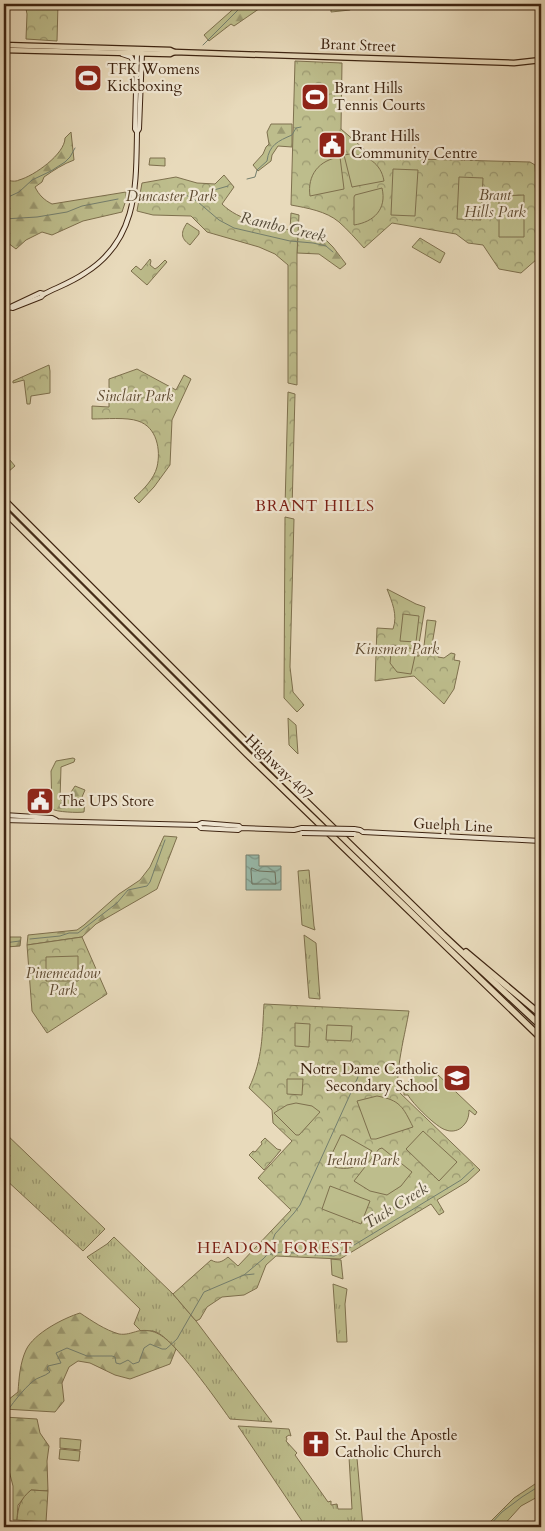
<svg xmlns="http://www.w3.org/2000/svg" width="545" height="1531" viewBox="0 0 545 1531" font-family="Cardo,serif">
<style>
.grass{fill:url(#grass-tufts);stroke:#7e704e}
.forest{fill:url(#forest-firs);stroke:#7e704e}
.park{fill:url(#park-crowns);stroke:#7e704e}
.garden{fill:#bdbd8c;stroke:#7e704e}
.water{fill:url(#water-waves);stroke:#747f6e}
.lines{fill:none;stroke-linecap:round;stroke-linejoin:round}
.shore{stroke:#6b705e;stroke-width:1}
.stream{stroke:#747f6e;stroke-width:1}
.secondary-casing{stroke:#3e2411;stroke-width:6}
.primary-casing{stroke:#3e2411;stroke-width:7}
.highway-casing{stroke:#3e2411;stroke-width:8}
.secondary{stroke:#f0e7d3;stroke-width:4}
.primary{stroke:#e8dabb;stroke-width:4.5}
.highway{stroke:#e8dabb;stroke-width:5.5}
.secondary-bridge-casing{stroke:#3e2411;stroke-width:6;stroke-linecap:butt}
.secondary-bridge{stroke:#f0e7d3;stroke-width:4}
.labels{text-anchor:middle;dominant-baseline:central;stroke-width:4.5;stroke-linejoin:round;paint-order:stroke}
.street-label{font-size:15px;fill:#3e2411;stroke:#f0e7d3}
.poi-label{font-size:15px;fill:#3e2411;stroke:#f0e7d3;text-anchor:start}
.park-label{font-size:15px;font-style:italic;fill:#5e4a30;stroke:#f0e7d3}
.water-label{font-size:16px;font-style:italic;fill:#544a38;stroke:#f0e7d3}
.neighbourhood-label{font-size:16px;letter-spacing:1px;fill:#7a1f14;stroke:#f0e7d3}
</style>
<defs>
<pattern id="grass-tufts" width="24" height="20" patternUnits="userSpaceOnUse" patternTransform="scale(1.25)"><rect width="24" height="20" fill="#bdbd8c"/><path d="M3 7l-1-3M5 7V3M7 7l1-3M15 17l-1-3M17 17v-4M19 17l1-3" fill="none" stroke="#9b9971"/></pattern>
<pattern id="forest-firs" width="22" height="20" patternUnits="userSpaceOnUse" patternTransform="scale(1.25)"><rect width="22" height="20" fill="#bdbd8c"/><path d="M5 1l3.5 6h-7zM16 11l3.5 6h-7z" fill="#9b9971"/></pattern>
<pattern id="park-crowns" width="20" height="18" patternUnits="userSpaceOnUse" patternTransform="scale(1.25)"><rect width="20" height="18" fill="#bdbd8c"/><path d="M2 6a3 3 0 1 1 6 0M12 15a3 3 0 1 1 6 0" fill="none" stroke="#9b9971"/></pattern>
<pattern id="water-waves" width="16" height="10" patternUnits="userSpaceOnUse" patternTransform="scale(1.25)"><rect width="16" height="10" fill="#98bbac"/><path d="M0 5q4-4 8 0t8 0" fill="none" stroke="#7d988b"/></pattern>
</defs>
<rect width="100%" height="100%" fill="#e8dabb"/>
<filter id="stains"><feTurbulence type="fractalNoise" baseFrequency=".004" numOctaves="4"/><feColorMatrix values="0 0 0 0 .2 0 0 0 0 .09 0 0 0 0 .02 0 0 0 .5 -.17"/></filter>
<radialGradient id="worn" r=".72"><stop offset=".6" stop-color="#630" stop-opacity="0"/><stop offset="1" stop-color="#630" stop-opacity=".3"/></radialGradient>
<g class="grass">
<polygon points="309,870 314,926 315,930 302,925 298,871"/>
<polygon points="304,935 316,943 320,999 309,998"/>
<polygon points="4,1132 105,1229 83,1251 4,1178"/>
<path d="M 114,1237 L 173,1294 L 196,1321 L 272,1422 L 230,1419 C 218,1402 173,1338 156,1332 C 152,1330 145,1331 141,1331 L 134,1324 L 140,1309 L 87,1257 L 107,1244 Z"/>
<polygon points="331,1259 341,1260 343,1279 332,1275"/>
<polygon points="333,1284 347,1289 345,1304 347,1342 337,1342"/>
<polygon points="238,1426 289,1429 291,1436 289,1435 286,1437 287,1439 286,1441 297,1453 295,1455 328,1502 331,1501 331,1505 337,1504 338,1509 352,1509 349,1457 357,1458 363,1527 306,1527"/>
</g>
<g class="forest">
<polygon points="239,4 266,4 234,26 231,24 209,41 204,35"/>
<polygon points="331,4 357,4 350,10 331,12"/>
<polygon points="271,124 292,124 292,147 278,146 272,155 271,161 258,171 253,165 263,154 266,147 269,144 267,132"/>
<path d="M 71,132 L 74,160 C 63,164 54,170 44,177 L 42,182 L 35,187 C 39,195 44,200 52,204 L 126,192 L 126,200 L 122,212 L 83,221 L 52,235 L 42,232 L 26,240 L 16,249 L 4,240 L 4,175 L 7,173 L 7,180 C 11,181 15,182 19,180 C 34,176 65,154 65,138 Z"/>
<polygon points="298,231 323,237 333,247 346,264 340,269 319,254 297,253"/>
<polygon points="4,453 15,466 8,472 4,467"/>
<path d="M 73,758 L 75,759 L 74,762 L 61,767 L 60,799 L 64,803 L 75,786 L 85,790 L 82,797 L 85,802 L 84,812 C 78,813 56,812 52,809 L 51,771 L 56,761 Z"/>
<polygon points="164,836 177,837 157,889 96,924 82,937 27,945 28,935 77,930 84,925 119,894 140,880 150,867"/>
<polygon points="6,937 21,937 20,946 6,947 4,949 4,939"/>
<path d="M 80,1313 C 92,1321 105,1330 119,1334 C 126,1335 131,1333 138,1331 C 155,1328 165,1337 176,1349 L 170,1364 L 130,1379 L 115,1375 L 90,1363 L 78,1361 L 69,1367 L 62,1383 L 64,1401 L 55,1412 L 4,1409 L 4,1401 L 8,1400 L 18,1392 C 19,1378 20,1363 26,1350 C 34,1333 64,1318 80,1313 Z"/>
<polygon points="4,1417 37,1419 40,1433 49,1446 47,1461 48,1491 31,1490 18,1505 17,1520 13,1520 13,1486 7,1463 4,1462"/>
<polygon points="541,1480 541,1495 521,1506 502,1527 483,1527 491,1521 514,1498"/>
</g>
<g class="park">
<polygon points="25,4 58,4 57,41 26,39 27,14"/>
<path d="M 295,61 L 342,63 L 341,129 L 372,156 L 415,159 L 530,162 L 535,165 L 540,240 L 537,259 L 521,273 L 499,269 L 483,245 L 468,243 L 456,234 L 392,223 L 364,248 C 356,239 348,230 339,222 C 326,211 307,208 291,205 Z"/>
<polygon points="4,126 7,173 4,175"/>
<path d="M 224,175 L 234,187 L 222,204 C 239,221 267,225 290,230 L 291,213 L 299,215 L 297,253 L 297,385 L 288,383 L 288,265 L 275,254 L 259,247 L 207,232 L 191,216 L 153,215 L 137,211 L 142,183 L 176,177 L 197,183 L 215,184 Z"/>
<polygon points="420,238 445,253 440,263 412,247"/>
<polygon points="150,259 151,261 150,265 155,269 158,267 165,260 167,262 147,285 131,271 136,266 141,270"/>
<polygon points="49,365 50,371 50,393 31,396 30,404 27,404 24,380 13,383 13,381"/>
<path d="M 137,369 L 176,390 L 184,375 L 191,379 L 172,420 L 170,465 L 154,487 L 139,503 L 134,498 C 143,490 154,479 157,467 C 161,450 157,427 138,421 C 127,417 105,419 92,419 L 92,406 L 109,407 L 109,379 Z"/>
<polygon points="288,392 295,394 292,510 285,507"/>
<polygon points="285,517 294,519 290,667 293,692 304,705 297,712 284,698"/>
<path d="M 387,589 L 416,604 L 425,607 L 417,656 L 419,656 L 419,650 L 427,651 L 428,646 L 424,646 L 427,620 L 436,621 L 431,651 L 438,651 L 438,657 L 444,658 L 451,653 L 455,654 L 454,660 L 460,661 L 454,689 L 444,704 L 414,676 L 375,681 L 377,628 L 393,629 C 398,615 392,602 387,589 Z"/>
<polygon points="288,718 296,725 298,754 289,745"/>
<polygon points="82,937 107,994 47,1033 32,1011 27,945"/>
<path d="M 264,1004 L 409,1011 C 406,1030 394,1075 399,1092 L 480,1170 L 467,1182 L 437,1200 L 444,1212 L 439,1215 L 431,1204 L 340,1259 L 276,1256 L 266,1265 L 257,1288 L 244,1295 L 222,1297 L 207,1307 L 200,1319 L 196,1321 L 173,1294 L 211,1260 C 218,1264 222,1262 228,1257 L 238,1266 L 291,1210 L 258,1178 L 292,1141 L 273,1123 L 272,1110 L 249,1088 C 263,1058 262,1036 264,1004 Z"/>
<polygon points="265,1138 277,1149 281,1150 264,1170 249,1155 253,1151 255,1152 262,1144 261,1142"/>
<path d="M 31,1490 L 48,1491 L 46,1522 L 17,1520 C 18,1507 20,1499 31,1490 Z"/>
</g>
<g class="garden">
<polygon points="308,89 323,90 323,105 307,104"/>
<path d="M 350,154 C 367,155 381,163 384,181 L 352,187 L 344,155 Z"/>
<path d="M 340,157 L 344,189 L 310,196 C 307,175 319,160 340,157 Z"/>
<polygon points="150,158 165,158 165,166 149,165"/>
<polygon points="393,169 418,170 415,216 391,215"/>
<polygon points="459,177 483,178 481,220 457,219"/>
<path d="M 382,188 C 387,209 374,222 354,225 L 354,197 L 355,195 Z"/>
<polygon points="524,195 524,237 499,237 499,196"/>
<path d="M 187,223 L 199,231 L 199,234 L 190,245 C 180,238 181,232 187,223 Z"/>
<polygon points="403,614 419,616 416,642 400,641"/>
<polygon points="392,645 415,649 416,651 411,674 397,672 390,663"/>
<polygon points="78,956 78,981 46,981 46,957"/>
<polygon points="295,1023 310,1024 309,1047 295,1046"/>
<polygon points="327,1025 352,1026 351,1041 326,1040"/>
<path d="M 420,1071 L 428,1071 L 436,1073 L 477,1112 L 475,1115 L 469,1110 C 469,1117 467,1123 461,1128 C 457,1131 451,1132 446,1130 C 437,1128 412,1103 408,1095 L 404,1095 L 404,1084 L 407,1084 L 411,1077 Z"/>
<polygon points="287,1079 303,1079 302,1095 287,1094"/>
<path d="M 377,1096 C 400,1100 403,1107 413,1127 L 376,1139 L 371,1139 L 357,1101 Z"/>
<polygon points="296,1103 312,1106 320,1112 299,1135 296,1135 274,1113 287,1105"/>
<polygon points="423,1131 457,1162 439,1181 406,1149"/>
<path d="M 341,1135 L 344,1135 L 372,1151 C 361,1168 346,1173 327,1164 Z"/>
<polygon points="382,1148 412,1172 401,1186 387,1195 370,1191 354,1181 379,1149"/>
<polygon points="330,1186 370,1201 361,1224 322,1209"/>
<polygon points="60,1438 81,1440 80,1450 60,1448"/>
<polygon points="60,1449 80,1451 79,1461 59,1459"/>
</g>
<polygon class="water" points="246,855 259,855 259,866 281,866 281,890 246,890"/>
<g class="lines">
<polygon class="shore" points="252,868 259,871 275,872 276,884 252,884 251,871"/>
<g class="stream">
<polyline points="203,45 244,4"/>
<path d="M 247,179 L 255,177 L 257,170 L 267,161 C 269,145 278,141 292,135 L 296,128 L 301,127"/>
<polyline points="147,196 162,193 186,195 198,202 219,220 234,228 290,241 313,243 326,246 333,252"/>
<polyline points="4,199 19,192 32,180 51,171 65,162 70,157 75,148"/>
<polyline points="200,203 214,190 228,186"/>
<polyline points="4,219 37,217 67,212 82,206 118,199"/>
<polyline points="30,939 60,936 69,933 78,933 117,903 128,890 147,886 150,882 165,840"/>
<polyline points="4,943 20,941"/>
<polyline points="267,1255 281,1252 334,1256 341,1253 461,1180 474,1168"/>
<polyline points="245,1275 254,1274"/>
<path d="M 8,1410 C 15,1400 23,1390 32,1382 C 37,1377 44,1377 50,1372 L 47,1369 L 48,1366 L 61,1363 L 56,1353 L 67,1348 L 87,1356 L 112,1356 L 115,1357 L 116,1363 L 120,1364 L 128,1360 L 133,1364 L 139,1362 L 144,1348 L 150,1344 L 162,1349 L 166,1349 L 177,1339 L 204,1292 L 244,1275 L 263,1259 L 267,1255 L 275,1234 L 294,1213 L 300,1205 L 358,1077"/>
<polyline points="4,1419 4,1417"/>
<polyline points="488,1527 502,1512 522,1497 541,1485"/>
</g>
<defs>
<g id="secondary">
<polyline points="122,54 131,57 135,65"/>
<polyline points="137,132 139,129 142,53"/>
<path d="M 9,307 L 13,308 L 41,297 L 44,294 C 58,287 72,282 85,273 C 138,240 136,186 137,132 L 135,129 L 137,53"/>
<polyline points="4,310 40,293 44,294"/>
<polyline points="4,815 52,818 56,820"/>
<polyline points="4,820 198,825 202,823 239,826 241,828"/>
<polyline points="198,825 201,828 238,830 241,828 294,830 302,828"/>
<polyline points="354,829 360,830 363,832 541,841"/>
</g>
<g id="primary">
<polyline points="4,45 170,50 174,52"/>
<polyline points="4,50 170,54 174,52 514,63 541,60"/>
</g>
<g id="highway">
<polyline points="4,500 279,775 443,935 541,1026"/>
<polyline points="4,511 247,754 541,1038"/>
<polyline points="466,952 541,1015"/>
</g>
</defs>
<use href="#secondary" class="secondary-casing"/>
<use href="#primary" class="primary-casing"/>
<use href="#highway" class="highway-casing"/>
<use href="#secondary" class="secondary"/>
<use href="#primary" class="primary"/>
<use href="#highway" class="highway"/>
<defs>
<g id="secondary-bridge">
<polyline points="302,828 354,829"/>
<polyline points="302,833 354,834"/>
</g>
</defs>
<use href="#secondary-bridge" class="secondary-bridge-casing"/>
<use href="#secondary-bridge" class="secondary-bridge"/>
</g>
<defs>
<symbol id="stadium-square" viewBox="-11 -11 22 22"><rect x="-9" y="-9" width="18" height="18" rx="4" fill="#8f2418" stroke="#f0e7d3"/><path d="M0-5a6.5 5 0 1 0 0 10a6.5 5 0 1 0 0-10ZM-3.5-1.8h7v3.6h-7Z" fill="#fff"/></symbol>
<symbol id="civic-square" viewBox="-11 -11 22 22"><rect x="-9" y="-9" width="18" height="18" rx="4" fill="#8f2418" stroke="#f0e7d3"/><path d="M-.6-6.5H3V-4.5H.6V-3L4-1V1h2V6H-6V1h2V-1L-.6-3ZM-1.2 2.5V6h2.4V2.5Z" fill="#fff"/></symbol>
<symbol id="school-square" viewBox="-11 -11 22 22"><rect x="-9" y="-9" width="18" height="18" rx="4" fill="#8f2418" stroke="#f0e7d3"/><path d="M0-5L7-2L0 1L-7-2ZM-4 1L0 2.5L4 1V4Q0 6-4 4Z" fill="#fff"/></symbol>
<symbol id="church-square" viewBox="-11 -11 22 22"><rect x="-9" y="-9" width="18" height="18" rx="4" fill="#8f2418" stroke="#f0e7d3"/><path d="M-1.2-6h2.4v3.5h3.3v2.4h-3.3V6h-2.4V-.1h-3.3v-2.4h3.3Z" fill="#fff"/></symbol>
</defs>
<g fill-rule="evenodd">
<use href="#stadium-square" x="72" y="62" width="32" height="32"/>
<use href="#stadium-square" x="299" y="81" width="32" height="32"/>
<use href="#civic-square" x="316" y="129" width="32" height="32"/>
<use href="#civic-square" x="24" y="785" width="32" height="32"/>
<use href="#school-square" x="441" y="1062" width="32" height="32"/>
<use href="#church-square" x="300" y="1428" width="32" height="32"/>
</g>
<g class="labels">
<g class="street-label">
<text transform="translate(358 45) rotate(2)">Brant Street</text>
<text transform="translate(279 767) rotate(44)">Highway 407</text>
<text transform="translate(453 825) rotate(3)">Guelph Line</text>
</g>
<g class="poi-label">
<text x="107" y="69">TFK Womens<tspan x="107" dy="17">Kickboxing</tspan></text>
<text x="334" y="88">Brant Hills<tspan x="334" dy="17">Tennis Courts</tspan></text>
<text x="351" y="136">Brant Hills<tspan x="351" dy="17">Community Centre</tspan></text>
<text x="59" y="801">The UPS Store</text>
<text x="438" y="1069" text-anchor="end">Notre Dame Catholic<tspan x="438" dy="17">Secondary School</tspan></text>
<text x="335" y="1435">St. Paul the Apostle<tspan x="335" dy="17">Catholic Church</tspan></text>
</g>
<g class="park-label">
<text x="495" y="195">Brant<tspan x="495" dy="17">Hills Park</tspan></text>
<text x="171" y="196">Duncaster Park</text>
<text x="135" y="396">Sinclair Park</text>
<text x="397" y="649">Kinsmen Park</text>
<text x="63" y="973">Pinemeadow<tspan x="63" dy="17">Park</tspan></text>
<text x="363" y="1160">Ireland Park</text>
</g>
<g class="water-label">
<text transform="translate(283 227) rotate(13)">Rambo Creek</text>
<text transform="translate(396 1206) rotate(-32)">Tuck Creek</text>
</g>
<g class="neighbourhood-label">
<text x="315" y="506">BRANT HILLS</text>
<text x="275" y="1248">HEADON FOREST</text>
</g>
</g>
<rect width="545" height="1531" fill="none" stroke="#e8dabb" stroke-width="20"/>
<rect x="5" y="5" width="535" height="1521" fill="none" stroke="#3e2411" stroke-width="2.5"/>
<rect x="10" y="10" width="525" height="1511" fill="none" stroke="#3e2411"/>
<rect width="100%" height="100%" filter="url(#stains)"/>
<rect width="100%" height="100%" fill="url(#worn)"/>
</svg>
